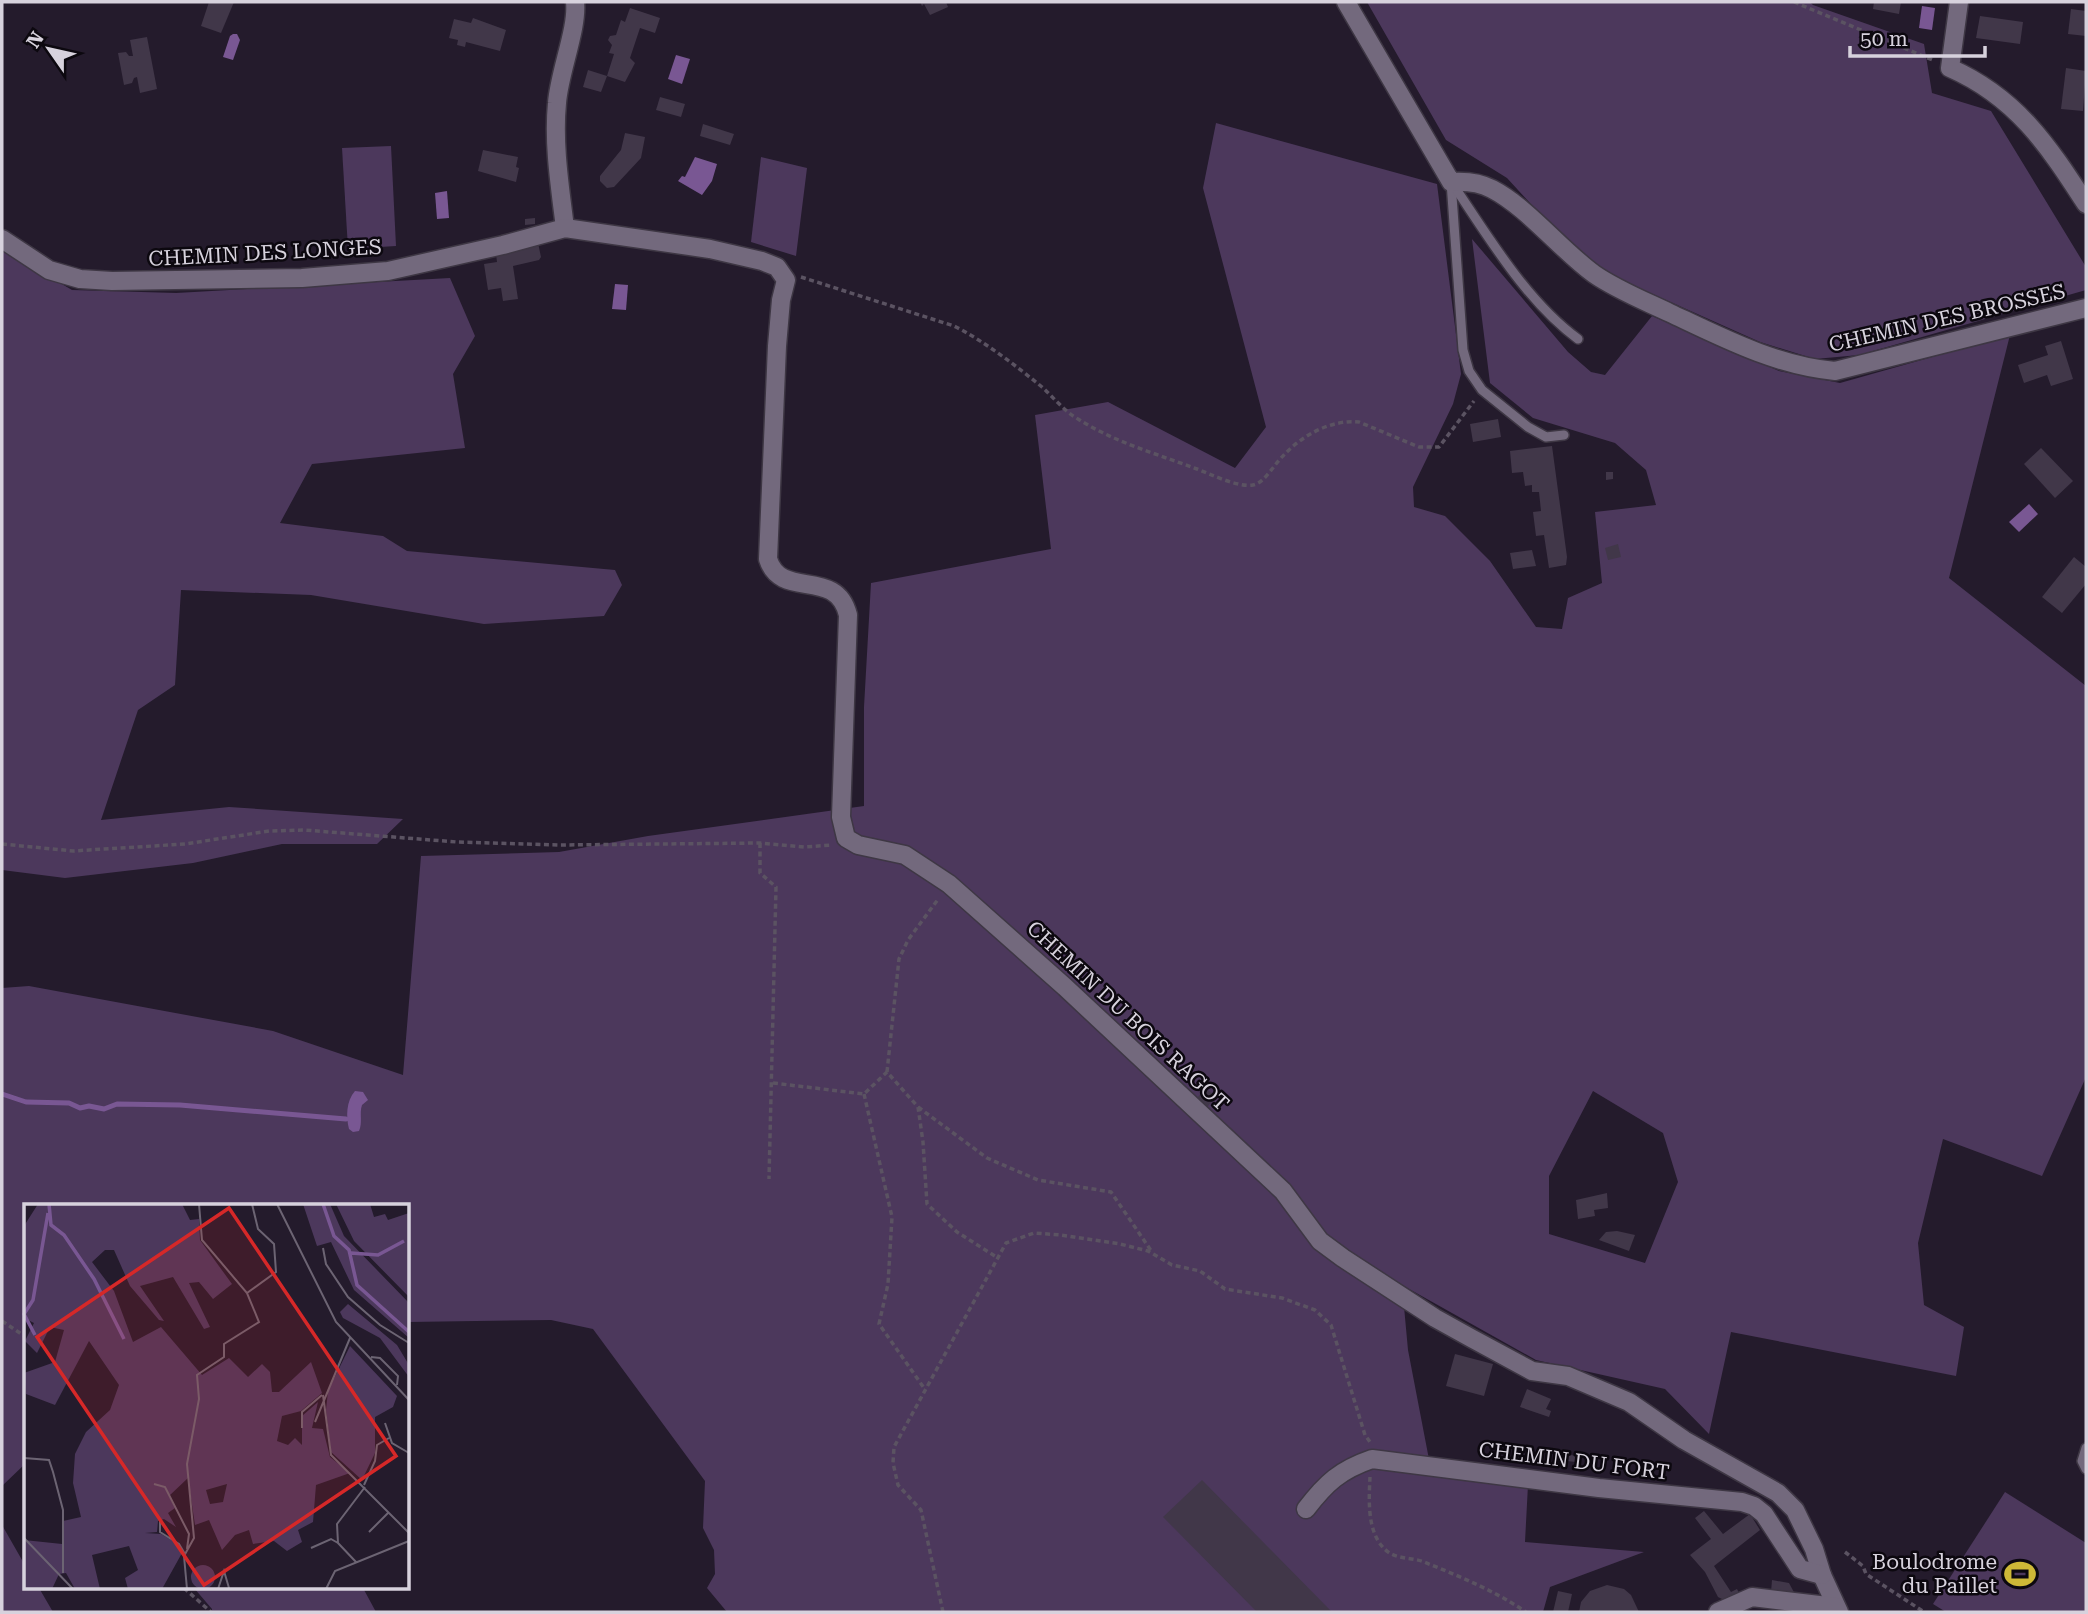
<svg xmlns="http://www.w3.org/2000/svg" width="2088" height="1614" viewBox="0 0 2088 1614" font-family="'Roboto Serif',serif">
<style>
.green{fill:#4c385c;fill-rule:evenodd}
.water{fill:#795793}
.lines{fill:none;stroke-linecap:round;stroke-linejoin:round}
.stream{stroke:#795793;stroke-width:5}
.building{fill:#413749}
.lane-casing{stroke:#3e3744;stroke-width:12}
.street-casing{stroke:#3e3744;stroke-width:21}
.path{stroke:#5b5362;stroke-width:3.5;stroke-dasharray:5 3.5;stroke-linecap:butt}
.lane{stroke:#73697d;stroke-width:9}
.street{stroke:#73697d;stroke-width:18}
.labels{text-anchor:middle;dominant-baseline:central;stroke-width:5;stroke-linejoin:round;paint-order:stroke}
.street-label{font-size:21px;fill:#d7d2dd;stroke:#0c080f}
.poi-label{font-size:21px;fill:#d7d2dd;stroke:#0c080f;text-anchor:end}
.inset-river{fill:none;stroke:#795793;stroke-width:3.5}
.inset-road{fill:none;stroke:#6c6473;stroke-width:2}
.view{fill:#d62828;fill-opacity:0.15;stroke:#d62828;stroke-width:3.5}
.inset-edge{fill:none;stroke:#d7d2dd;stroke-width:3.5}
</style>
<rect width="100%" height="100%" fill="#241b2c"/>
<g class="green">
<polygon points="1367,2 1810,2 1813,5 1924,44 1932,93 1991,111 2086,267 2086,290 1859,355 1815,359 1760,342 1610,275 1553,228 1507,178 1446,140"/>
<path d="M 1216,123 L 1437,184 L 1461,374 L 1453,404 L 1413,487 L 1414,507 L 1445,516 L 1490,561 L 1536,627 L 1562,629 L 1568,598 L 1602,583 L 1595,512 L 1656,505 L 1646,470 L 1615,443 L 1533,418 L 1490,383 L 1472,239 L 1568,352 L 1591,372 L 1605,375 L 1652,316 L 1779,371 L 1840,383 L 2010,335 L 1949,578 L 2086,686 L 2086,1077 L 2042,1176 L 1943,1139 L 1918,1243 L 1924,1305 L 1964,1327 L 1956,1376 L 1731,1332 L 1709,1434 L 1665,1389 L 1536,1360 L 1402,1285 L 1408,1350 L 1432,1475 L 1528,1485 L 1525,1542 L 1644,1552 L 1550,1587 L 1543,1612 L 727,1612 L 707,1588 L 715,1574 L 714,1550 L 703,1528 L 705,1481 L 593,1329 L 551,1320 L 408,1322 L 408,1206 L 26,1206 L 26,1463 L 2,1486 L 2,988 L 29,986 L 273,1031 L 403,1075 L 421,856 L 559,852 L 648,836 L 864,806 L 864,707 L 871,583 L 1051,549 L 1035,415 L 1108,402 L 1235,468 L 1266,427 L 1203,188 ZM 1593,1091 L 1663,1133 L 1678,1182 L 1645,1263 L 1549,1234 L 1549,1176 Z"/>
<polygon points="391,146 396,246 348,249 342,148"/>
<polygon points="761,157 807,168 796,256 751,242"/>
<polygon points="2,249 72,290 176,293 450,278 475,336 453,374 465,448 312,464 280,523 383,536 407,551 615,570 622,585 604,616 484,624 311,595 181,590 175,685 138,710 101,820 229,807 403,819 377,844 282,844 193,863 65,878 2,870"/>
<polygon points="2005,1492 2086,1543 2086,1612 1946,1612 1933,1604"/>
<polygon points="2,1525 26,1567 26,1588 39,1588 53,1612 2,1612"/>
<polygon points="194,1588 363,1588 376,1612 212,1612 212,1609"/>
</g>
<g class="water">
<polygon points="1922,6 1935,8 1932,30 1919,28"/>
<polygon points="233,34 237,34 240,40 233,60 223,57 230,36"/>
<polygon points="676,55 690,59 682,84 668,79"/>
<polygon points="695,157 717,164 712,181 702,195 678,181 682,176 685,177"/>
<polygon points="447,191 449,218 437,219 435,193"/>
<polygon points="615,284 628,285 626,310 612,309"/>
<polygon points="2029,504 2038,514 2019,532 2009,522"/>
<path d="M 355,1091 L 363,1092 L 368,1100 L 362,1105 C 359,1114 363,1122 359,1131 L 353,1132 L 349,1129 C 346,1117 346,1101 355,1091 Z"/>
</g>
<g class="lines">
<polyline class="stream" points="2,1094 26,1102 69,1103 80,1108 89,1106 104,1109 117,1104 180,1105 346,1119"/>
</g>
<g class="building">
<polygon points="209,2 234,2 221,33 201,26"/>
<polygon points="920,2 946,2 948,7 930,15 924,4 922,6"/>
<polygon points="1874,2 1901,2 1899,14 1873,9"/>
<polygon points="630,8 660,18 655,33 640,28 630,58 635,63 625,82 607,76 601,92 583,87 588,70 607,76 614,54 609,53 612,45 608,40 610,36 616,35 621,20 625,22"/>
<polygon points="2071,9 2086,11 2086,36 2068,34"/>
<polygon points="1980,16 2023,22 2020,44 1976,38"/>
<polygon points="473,18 506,30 500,51 466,42 465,47 457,45 458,40 449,38 454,19 471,23"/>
<polygon points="147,37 157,89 140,93 137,77 134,78 132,83 124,85 118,53 126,52 129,56 133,56 130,40"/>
<polygon points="2066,68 2086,71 2083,111 2061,109"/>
<polygon points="660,97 685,104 681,117 656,110"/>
<polygon points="703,124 734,134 730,145 700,136"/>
<polygon points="625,133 645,137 641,158 614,187 607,188 600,181 600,176 621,150"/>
<polygon points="483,150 518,157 516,167 519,168 516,182 478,171"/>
<polygon points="535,218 535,224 525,225 525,219"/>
<polygon points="538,243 541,257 539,260 513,266 518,299 503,301 501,288 488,290 484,264 497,262 496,254"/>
<polygon points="2061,341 2073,379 2051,386 2047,375 2024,383 2018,365 2048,355 2045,346"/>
<polygon points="1498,419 1501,437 1473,442 1470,424"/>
<polygon points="1552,446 1567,557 1566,565 1549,568 1544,535 1536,536 1533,512 1541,511 1539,492 1532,492 1532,485 1525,486 1523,472 1512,473 1510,451"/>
<polygon points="2041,448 2073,481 2055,498 2024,464"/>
<polygon points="1606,472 1613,472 1613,479 1606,480"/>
<polygon points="1618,544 1621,557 1608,560 1605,548"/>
<polygon points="1532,550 1536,566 1513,569 1510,553"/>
<polygon points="2074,557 2086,567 2086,584 2062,613 2042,597"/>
<polygon points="1206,1088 1216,1097 1207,1107 1197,1098"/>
<polygon points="1607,1193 1608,1208 1594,1210 1595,1216 1578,1219 1576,1200"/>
<polygon points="1617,1231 1635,1235 1629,1251 1599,1240 1606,1232"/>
<polygon points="1455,1354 1493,1364 1484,1396 1446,1386"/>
<polygon points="1527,1389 1551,1399 1546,1409 1551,1411 1549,1417 1520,1407"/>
<polygon points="1558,1453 1577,1456 1576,1462 1557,1460"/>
<polygon points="1202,1480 1268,1547 1332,1612 1257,1612 1163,1517"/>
<polygon points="1704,1511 1723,1534 1750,1514 1760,1530 1714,1566 1731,1592 1737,1589 1740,1595 1726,1601 1718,1597 1705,1572 1690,1555 1711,1539 1695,1518"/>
<polygon points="1772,1580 1789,1583 1796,1596 1771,1592"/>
<polygon points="1607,1585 1624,1589 1631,1595 1639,1612 1579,1612 1581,1602 1590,1591"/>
<polygon points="1558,1591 1572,1594 1568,1612 1553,1612"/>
</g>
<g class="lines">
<defs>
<g id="lane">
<polyline points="1451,182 1463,350 1469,371 1482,390 1528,427 1546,437 1564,435"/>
<path d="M 1452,183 C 1488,236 1526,301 1578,339"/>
<polyline points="2086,1448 2082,1461 2086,1469"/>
</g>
<g id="street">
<path d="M 1346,2 L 1451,182 C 1465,181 1479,182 1492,189 C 1527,207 1561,250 1594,274 C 1617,290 1645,301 1670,313 C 1723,338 1777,366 1835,371 L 2086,308"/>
<path d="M 1959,2 L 1950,68 C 2016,97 2048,145 2086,204"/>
<path d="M 565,228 C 560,187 553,144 557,103 C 559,73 578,28 575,2"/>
<path d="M 2,239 L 49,270 L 80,279 L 112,281 L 302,278 L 388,271 L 503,245 L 565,228 L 710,249 L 762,261 L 777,267 L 786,280 L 781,300 L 777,346 L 768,559 C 781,601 836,566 848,615 L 841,817 L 846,838 L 858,845 L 905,855 L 949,884 L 1065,987 L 1283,1191 L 1320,1241 L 1343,1258 L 1435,1318 L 1471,1338 L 1532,1371 L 1568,1376 L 1629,1402 L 1684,1440 L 1778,1493 L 1795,1510 L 1814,1549 L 1822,1575 L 1839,1612"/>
<path d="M 1306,1509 C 1326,1483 1340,1470 1372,1459 L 1599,1488 L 1742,1502 L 1754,1506 L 1764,1514 L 1800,1569 L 1822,1575"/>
<polyline points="1718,1612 1752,1597 1836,1607"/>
</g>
</defs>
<use href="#lane" class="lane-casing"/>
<use href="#street" class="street-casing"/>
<g class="path">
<polyline points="1794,2 1935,61"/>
<path d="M 801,277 L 954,326 C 984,341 1015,365 1042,387 C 1054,398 1064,411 1078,419 C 1114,442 1157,454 1197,469 C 1210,474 1239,488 1253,485 C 1265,483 1274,464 1283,456 C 1301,436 1331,419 1359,422 L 1419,447 L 1439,447 L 1474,401"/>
<polyline points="760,843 760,873 776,887 769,1179"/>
<polyline points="2,844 73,851 185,844 269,831 304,830 457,842 560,845 760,843 804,847 832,845"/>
<polyline points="887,1072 899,959 908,940 939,898"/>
<polyline points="773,1083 864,1094 887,1072 918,1107 923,1142 927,1204 957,1232 998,1258"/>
<polyline points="864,1094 892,1217 888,1284 879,1324 924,1388"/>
<polyline points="918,1107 987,1158 1038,1180 1111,1192 1152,1252"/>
<polyline points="2,1321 26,1337"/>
<path d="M 1370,1477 C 1369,1498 1367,1527 1381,1545 C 1393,1561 1409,1556 1424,1562 C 1459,1576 1495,1591 1526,1612"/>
<polyline points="1845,1552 1863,1566 1866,1574 1924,1612"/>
<polyline points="184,1588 211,1612"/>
<polyline points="943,1612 921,1510 898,1485 893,1463 894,1447 1006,1243 1034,1233 1061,1235 1120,1244 1148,1251 1172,1265 1200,1271 1225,1289 1282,1298 1315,1310 1331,1325 1365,1435 1370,1442"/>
</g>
<use href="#lane" class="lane"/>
<use href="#street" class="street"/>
</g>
<defs>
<symbol id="stadium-bare" viewBox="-9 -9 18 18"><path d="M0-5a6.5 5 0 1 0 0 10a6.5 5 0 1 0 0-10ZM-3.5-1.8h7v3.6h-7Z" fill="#ceb837" stroke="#0c080f" stroke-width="2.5" paint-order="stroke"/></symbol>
</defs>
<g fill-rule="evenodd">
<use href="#stadium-bare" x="1998" y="1552" width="44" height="44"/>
</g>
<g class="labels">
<g class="street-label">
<text transform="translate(265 253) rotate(-3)">CHEMIN DES LONGES</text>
<text transform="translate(1947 318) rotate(-13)">CHEMIN DES BROSSES</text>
<text transform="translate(1128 1016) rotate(43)">CHEMIN DU BOIS RAGOT</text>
<text transform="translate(1574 1461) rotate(7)">CHEMIN DU FORT</text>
</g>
<g class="poi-label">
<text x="1997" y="1562">Boulodrome<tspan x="1997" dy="24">du Paillet</tspan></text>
</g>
</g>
<g transform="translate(24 1204)">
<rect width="385" height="385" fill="#241b2c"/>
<path d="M 14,0 L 158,0 L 166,16 L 175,15 L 176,36 L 208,80 L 189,95 L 175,78 L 165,79 L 186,123 L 180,125 L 149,73 L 116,82 L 140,117 L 135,116 L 106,82 L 90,46 L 81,46 L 68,58 L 90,87 L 109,138 L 137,123 L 178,171 L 205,154 L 224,173 L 238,160 L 246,168 L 248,188 L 255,188 L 287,158 L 298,189 L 277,207 L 258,212 L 253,237 L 264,241 L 271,234 L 278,241 L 278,212 L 294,198 L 288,224 L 299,225 L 306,253 L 326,269 L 292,281 L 289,318 L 274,326 L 278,338 L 263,347 L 250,337 L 229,340 L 225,326 L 211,331 L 198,346 L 185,316 L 171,321 L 164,274 L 145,292 L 151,304 L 144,309 L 152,323 L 140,315 L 134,317 L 133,328 L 121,329 L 137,330 L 154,340 L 158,349 L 138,385 L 104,385 L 101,374 L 114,366 L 105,342 L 68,351 L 76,385 L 51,385 L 42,369 L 35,370 L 28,385 L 0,385 L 0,336 L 38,340 L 39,317 L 57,313 L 49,279 L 51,250 L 62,228 L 86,206 L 95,181 L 65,137 L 31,201 L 2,190 L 0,169 L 31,158 L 40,126 L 26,123 L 13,149 L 1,137 L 10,119 L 0,114 L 0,22 ZM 203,280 L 199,298 L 186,300 L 182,286 ZM 279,0 L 306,0 L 320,32 L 385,99 L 385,134 L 330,86 L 307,38 L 293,42 ZM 312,0 L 346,0 L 350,13 L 361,10 L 364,16 L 385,9 L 385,93 L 330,37 ZM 324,100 L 373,141 L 385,161 L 385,173 L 356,134 L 319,114 L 316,108 ZM 326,142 L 373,192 L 369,203 L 351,213 L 351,249 L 338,276 L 307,248 L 302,206 L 304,187 ZM167 373a12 12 0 1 1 24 0a12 12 0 1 1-24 0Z" fill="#4c385c" fill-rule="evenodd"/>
<path class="inset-river" d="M 25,0 L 27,21 L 40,31 L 70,75 L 100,135M 299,0 L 310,32 L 325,46 L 333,81 L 385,128M 327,49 L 354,51 L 380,37M 11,131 L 0,110 L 9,96 L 24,9"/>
<path class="inset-road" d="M 253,0 L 312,118 L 385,196M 299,44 L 302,60 L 324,93 L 356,121 L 385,139M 223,89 L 252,68 L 250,40 L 234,25 L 228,0M 347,153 L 356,154 L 374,172 L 373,181M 299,191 L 307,251 L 385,329M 291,218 L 326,134M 361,219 L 368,239 L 385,249M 278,224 L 278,208 L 298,191M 0,254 L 25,256 L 29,268 L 39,306 L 39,369M 130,280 L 141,283 L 165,330 L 163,345M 340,281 L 351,257 L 353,241 L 365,234M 136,317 L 136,328 L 155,340 L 161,350M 345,328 L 364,309M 0,334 L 49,385M 287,344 L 307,335 L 314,339M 332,358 L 314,339 L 313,320 L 341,283M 163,385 L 160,352 L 170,334 L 163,260 L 175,195 L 173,171 L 200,153 L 200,140 L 235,118 L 223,89 L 178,36 L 175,0M 194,385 L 200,367 L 205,384M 302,385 L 311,367 L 385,337"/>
<path class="view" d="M 205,4 L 372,252 L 180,381 L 13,133 Z"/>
<rect width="385" height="385" class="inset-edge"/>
</g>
<rect width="2088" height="1614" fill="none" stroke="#d7d2dd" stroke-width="7"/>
<g transform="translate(49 49) rotate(304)" stroke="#0c080f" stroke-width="5" paint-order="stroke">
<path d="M0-5L12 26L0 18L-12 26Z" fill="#d7d2dd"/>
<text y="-10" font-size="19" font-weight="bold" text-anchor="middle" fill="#d7d2dd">N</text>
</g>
<path d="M1850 46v10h135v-10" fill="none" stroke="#d7d2dd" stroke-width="3.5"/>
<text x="1860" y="46" font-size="21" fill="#d7d2dd" stroke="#0c080f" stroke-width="5" paint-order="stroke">50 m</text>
</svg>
